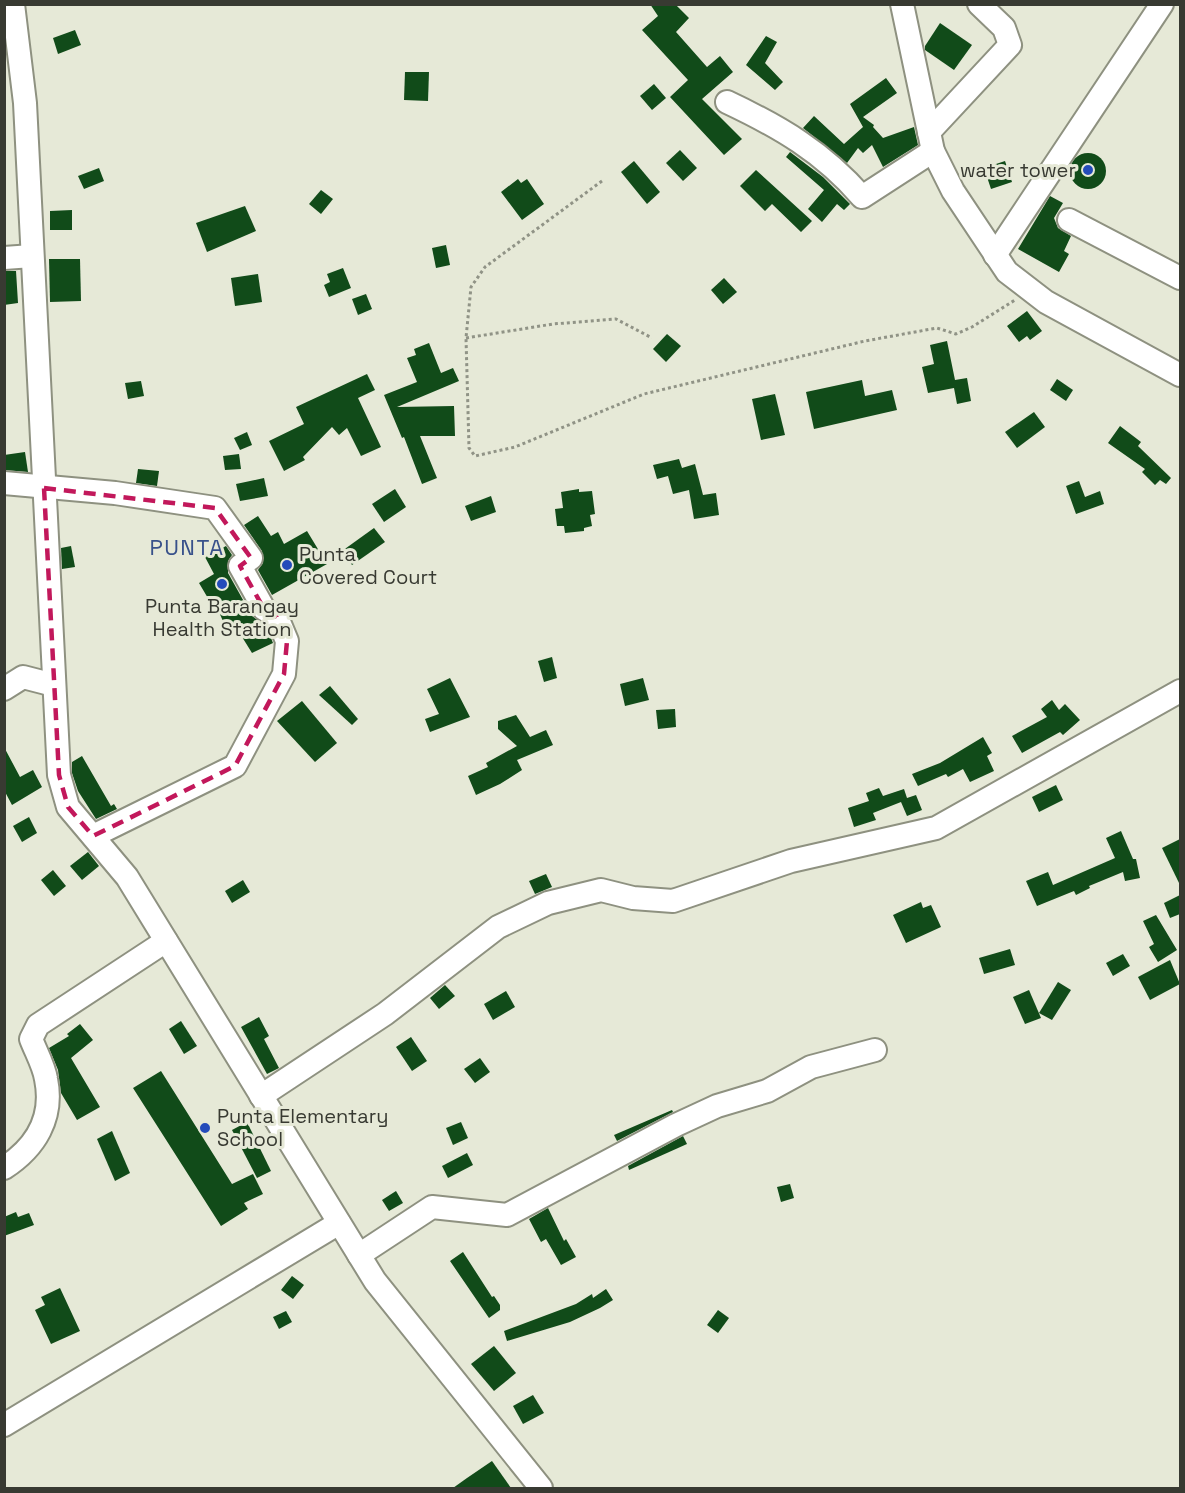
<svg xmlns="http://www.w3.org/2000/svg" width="1185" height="1493" viewBox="0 0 1185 1493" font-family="'Space Grotesk',sans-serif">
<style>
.building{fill:#114b19}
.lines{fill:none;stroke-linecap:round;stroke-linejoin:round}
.minor-casing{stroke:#8e9180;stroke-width:26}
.path{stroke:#909386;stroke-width:3;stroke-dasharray:3 3;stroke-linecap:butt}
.minor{stroke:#fff;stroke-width:22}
.marked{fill:none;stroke:#c2185b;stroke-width:4.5;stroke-dasharray:12 8;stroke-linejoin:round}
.poi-dot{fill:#244bba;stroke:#e6e9d7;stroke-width:2}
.labels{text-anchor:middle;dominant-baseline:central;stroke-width:6;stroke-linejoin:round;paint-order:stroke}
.poi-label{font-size:20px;fill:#383a32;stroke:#e6e9d7;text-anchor:start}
.quarter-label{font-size:22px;letter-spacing:1.5px;fill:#38518a;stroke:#e6e9d7}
</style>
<rect width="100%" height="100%" fill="#e6e9d7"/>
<g class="building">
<polygon points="650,4 675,4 689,18 676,32 707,67 720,56 733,72 702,99 742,139 724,155 670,97 688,80 642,30 658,16"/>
<polygon points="940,23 972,45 954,70 925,50 925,46"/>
<polygon points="75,30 81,45 58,54 53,38"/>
<polygon points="766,36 777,42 765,63 783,82 775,90 746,65"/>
<polygon points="405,72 429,72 428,101 404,100"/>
<polygon points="886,78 897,93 863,117 874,125 873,127 883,138 914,127 918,145 883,167 872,145 863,153 858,148 847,163 803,128 814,116 844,144 863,127 850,104"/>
<polygon points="654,84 666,98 652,110 640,96"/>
<polygon points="680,150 697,168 683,181 666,163"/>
<polygon points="790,152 823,177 850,204 844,210 837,204 822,222 808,209 824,190 786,157"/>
<circle cx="1088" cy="171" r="18"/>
<polygon points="634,161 660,192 647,204 621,172"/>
<polygon points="1005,161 1012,182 991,189 984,168"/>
<polygon points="99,168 104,181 84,189 78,176"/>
<polygon points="756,170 812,221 801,232 772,204 765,211 740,186"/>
<polygon points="518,179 521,183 527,179 544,204 522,220 501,192"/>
<polygon points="321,190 333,199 321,214 309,204"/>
<polygon points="1050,196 1063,203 1054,218 1058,228 1071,236 1064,251 1069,254 1059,272 1018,249"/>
<polygon points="245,206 256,231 207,252 196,223"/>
<polygon points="72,210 72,230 50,230 50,211"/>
<polygon points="446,245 450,265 436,268 432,248"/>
<polygon points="49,259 80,259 81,301 50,302"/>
<polygon points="343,268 351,288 329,297 324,285 330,282 327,274"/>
<polygon points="4,271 16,271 18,303 4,305"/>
<polygon points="258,274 262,302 235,306 231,278"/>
<polygon points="724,278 737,292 723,304 711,290"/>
<polygon points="366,294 372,309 358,315 352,299"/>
<polygon points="1027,311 1042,331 1030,340 1027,336 1019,342 1007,326"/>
<polygon points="667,334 681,346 666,362 653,349"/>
<polygon points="947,341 955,380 967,378 971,401 957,404 954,388 928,393 922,367 934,364 930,345"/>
<polygon points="429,343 441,373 453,368 459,381 397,407 454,406 455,436 420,436 437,478 422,484 404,437 402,438 384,395 417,382 407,358 416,355 414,349"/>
<polygon points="367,374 375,390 358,398 381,447 361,456 347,428 339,435 332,427 303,457 305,460 284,471 269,441 304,424 296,407"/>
<polygon points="1057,379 1073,390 1066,401 1050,390"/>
<polygon points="862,380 865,396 892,390 897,410 814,429 806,392"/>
<polygon points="141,381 144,396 128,399 125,383"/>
<polygon points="775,394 785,435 761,440 752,399"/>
<polygon points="1034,412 1045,427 1017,448 1005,432"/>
<polygon points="1120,426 1141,442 1138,446 1171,478 1166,484 1160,480 1155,485 1142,472 1145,469 1108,443"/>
<polygon points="247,432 252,445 240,450 234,438"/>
<polygon points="25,452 28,472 4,470 4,455"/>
<polygon points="239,454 241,469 225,470 223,456"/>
<polygon points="679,459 682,468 695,464 703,495 716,493 719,515 694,519 689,490 673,494 668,476 657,479 653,465"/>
<polygon points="138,469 159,471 157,486 136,483"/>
<polygon points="264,478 268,496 240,501 236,484"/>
<polygon points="1079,481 1085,497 1100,491 1104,504 1076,514 1066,486"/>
<polygon points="395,489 406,507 384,522 372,504"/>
<polygon points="579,489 579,492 592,491 595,514 590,515 592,526 584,528 584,531 565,533 564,526 557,526 555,509 563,508 561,492"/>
<polygon points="491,496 496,512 471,521 465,506"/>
<polygon points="258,516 271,536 278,532 284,544 307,531 327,564 272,595 258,570 263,563 262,551 244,525"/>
<polygon points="374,528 385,542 352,565 342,551"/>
<polygon points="71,546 75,567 62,569 61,548"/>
<polygon points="226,546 232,555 228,561 228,573 252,616 266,626 273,643 252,653 234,624 226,628 215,603 212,605 199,583 214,574 205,557"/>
<polygon points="552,657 557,678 544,682 538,661"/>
<polygon points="450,678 470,717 430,732 425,719 439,714 427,689"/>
<polygon points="643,678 649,700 625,706 620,684"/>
<polygon points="330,686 358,719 352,725 319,695"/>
<polygon points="1052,700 1059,710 1065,704 1080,720 1063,735 1060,732 1022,753 1012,736 1047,717 1041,709"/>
<polygon points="302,701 337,743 315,762 277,721"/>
<polygon points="675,709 676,727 658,729 656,710"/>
<polygon points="516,715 530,737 546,730 553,745 517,760 522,770 500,784 476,795 468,776 488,767 486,763 517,746 498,729 498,721"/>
<polygon points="983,737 992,753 987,756 994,771 970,782 963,769 948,777 946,774 918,786 912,774 940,763"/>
<polygon points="4,747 20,777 33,770 42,787 12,805 4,790"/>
<polygon points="82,756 111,806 114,804 117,809 96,819 78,791 72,773 72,762"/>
<polygon points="1056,785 1063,800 1039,812 1032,797"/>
<polygon points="879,788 883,796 904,789 907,798 916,795 922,810 907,816 901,802 873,813 876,820 854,827 848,808 869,801 866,793"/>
<polygon points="29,817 37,833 22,842 13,826"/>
<polygon points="1121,831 1133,859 1136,859 1140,878 1125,881 1123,872 1089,886 1090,888 1076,895 1074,891 1037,906 1026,881 1048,872 1053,885 1115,858 1106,838"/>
<polygon points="1180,839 1180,885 1162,848"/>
<polygon points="88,852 99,866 82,880 70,866"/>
<polygon points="53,870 66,886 54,896 41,880"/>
<polygon points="546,874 552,887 535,894 529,881"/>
<polygon points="243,880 250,892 232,903 225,891"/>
<polygon points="1180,895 1180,914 1170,918 1164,903"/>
<polygon points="921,902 923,908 931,905 941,927 906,943 893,915"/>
<polygon points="1156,915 1177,950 1158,962 1149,947 1154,944 1143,921"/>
<polygon points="1010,949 1015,965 984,974 979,958"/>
<polygon points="1123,954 1130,966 1113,976 1106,963"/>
<polygon points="1170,960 1180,984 1150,1000 1138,977"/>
<polygon points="1058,982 1071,990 1052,1020 1039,1013"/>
<polygon points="445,985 455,996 439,1009 430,998"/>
<polygon points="1029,990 1041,1018 1025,1024 1013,997"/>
<polygon points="506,991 515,1007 493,1020 484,1004"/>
<polygon points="259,1017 269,1036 264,1039 279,1068 267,1074 241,1027"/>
<polygon points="181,1021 197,1046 184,1054 169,1029"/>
<polygon points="80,1024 93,1040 71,1058 100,1107 77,1120 61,1093 58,1070 49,1048 69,1036 67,1034"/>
<polygon points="411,1037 427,1061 412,1071 396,1047"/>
<polygon points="480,1058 490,1072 475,1083 464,1069"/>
<polygon points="161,1071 232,1184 253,1174 263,1194 244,1203 248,1209 221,1226 133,1088"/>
<polygon points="672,1110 673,1112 617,1141 614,1135"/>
<polygon points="247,1122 271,1171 257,1178 232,1130"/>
<polygon points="461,1122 468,1138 453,1145 446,1128"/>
<polygon points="112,1131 130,1173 115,1181 97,1139"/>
<polygon points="683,1136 687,1144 629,1170 628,1166"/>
<polygon points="467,1153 473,1165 448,1178 442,1166"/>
<polygon points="790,1184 794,1198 781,1202 777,1187"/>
<polygon points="396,1191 403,1203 389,1211 382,1200"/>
<polygon points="548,1208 564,1241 566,1239 576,1257 561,1265 546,1239 541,1242 529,1219"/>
<polygon points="16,1212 18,1217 29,1213 34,1225 4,1236 4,1217"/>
<polygon points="463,1252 492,1297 494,1296 500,1305 500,1310 489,1318 450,1261"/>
<polygon points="292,1276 304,1285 293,1299 281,1290"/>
<polygon points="60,1288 80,1331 51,1344 35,1310 45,1305 41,1297"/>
<polygon points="606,1289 613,1300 600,1308 570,1322 507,1341 504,1331 576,1304 592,1294 593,1298"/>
<polygon points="718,1310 729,1318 718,1333 707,1325"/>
<polygon points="286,1311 292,1322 279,1329 273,1317"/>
<polygon points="494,1346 516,1373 494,1391 471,1364"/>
<polygon points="533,1395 544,1413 523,1424 513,1406"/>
<polygon points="492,1461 511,1488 453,1488 467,1478"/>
</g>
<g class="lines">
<defs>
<g id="minor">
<polyline points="13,4 25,103 59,775 68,807 127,877 375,1281 541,1488"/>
<polyline points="902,4 933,151 953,191 1007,272 1046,302 1180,375"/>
<path d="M 727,102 C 780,127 823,152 862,197 L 933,151"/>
<polyline points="929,132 1010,45 1004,28 979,4"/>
<polyline points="1069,220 1180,278"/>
<polyline points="995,255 1162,4"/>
<polyline points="4,258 32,256"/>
<polyline points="4,483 115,493 215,508 251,558 240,566 264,609 277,617 287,641 284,674 235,766 93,836"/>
<polyline points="4,689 23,677 54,685"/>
<polyline points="261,1096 385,1014 498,927 548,903 601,890 633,898 673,901 791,861 936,828 1180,691"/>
<path d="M 4,1168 C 35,1148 54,1118 46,1079 C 44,1066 36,1052 31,1039 L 38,1025 L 166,941"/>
<polyline points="359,1255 432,1207 507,1215 676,1125 717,1106 767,1091 811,1067 875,1050"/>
<polyline points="4,1425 339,1223"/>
</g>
</defs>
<use href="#minor" class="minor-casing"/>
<g class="path">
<polyline points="602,181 485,267 471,287 466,338 469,448 475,456 515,447 644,394 865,341 937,328 956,334 972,327 1015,300"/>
<polyline points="466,338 553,324 616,319 652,338"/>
</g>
<use href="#minor" class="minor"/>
</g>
<path class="marked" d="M 44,488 L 215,508 L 251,558 L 240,566 L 264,609 L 277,617 L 287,641 L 284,674 L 235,766 L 93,836 L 68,807 L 59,775 Z"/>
<g class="poi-dot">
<circle cx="1088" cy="170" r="6"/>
<circle cx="287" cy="565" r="6"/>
<circle cx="222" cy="584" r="6"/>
<circle cx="205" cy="1128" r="6"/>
</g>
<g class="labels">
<g class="poi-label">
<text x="1076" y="170" text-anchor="end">water tower</text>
<text x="299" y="554">Punta<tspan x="299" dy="23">Covered Court</tspan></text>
<text x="222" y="606" text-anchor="middle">Punta Barangay<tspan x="222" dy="23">Health Station</tspan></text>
<text x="217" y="1116">Punta Elementary<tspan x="217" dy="23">School</tspan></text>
</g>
<g class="quarter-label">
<text x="187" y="547">PUNTA</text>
</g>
</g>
<rect width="1185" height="1493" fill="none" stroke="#383a32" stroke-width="12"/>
</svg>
